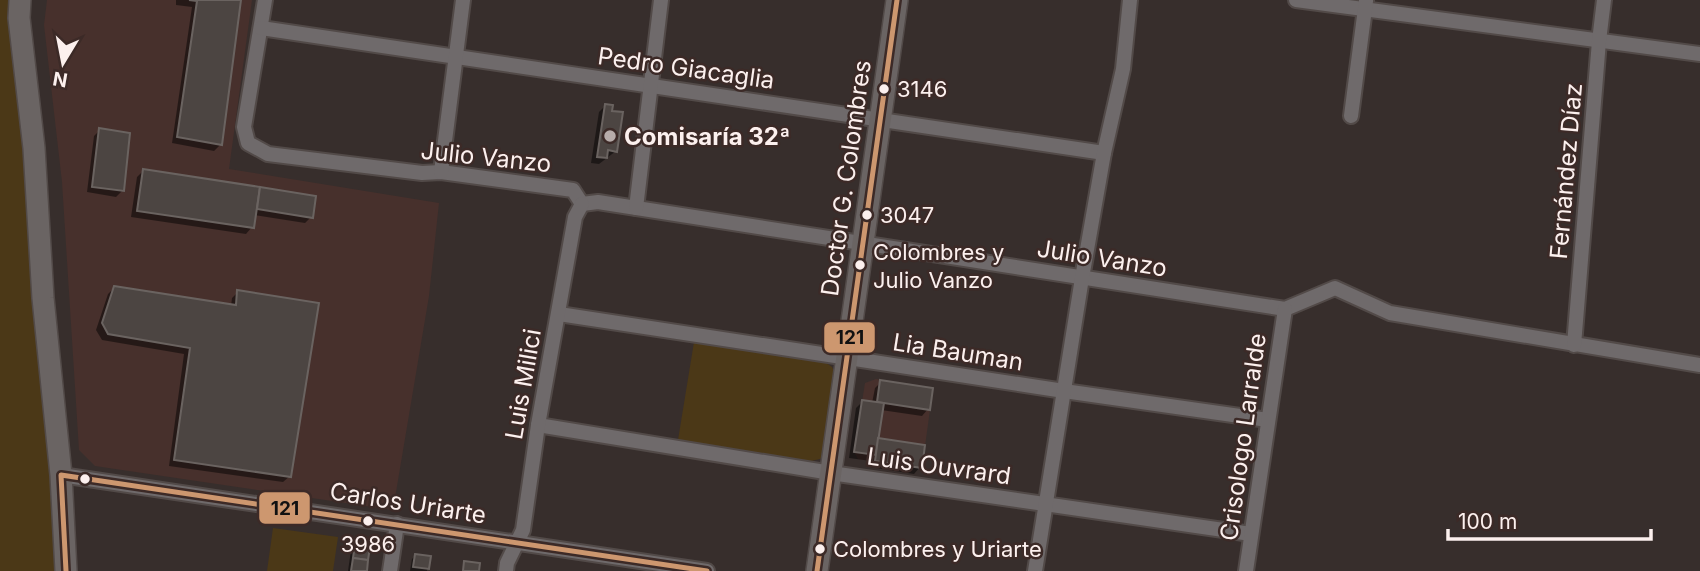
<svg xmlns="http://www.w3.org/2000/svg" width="1700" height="571" viewBox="0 0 1700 571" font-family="Inter,sans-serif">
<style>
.built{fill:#47302c}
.green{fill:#4b3817}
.shadow{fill:#0007}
.building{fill:#4c4542;stroke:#6a6360;stroke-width:2}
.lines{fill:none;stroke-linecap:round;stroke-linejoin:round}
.street-casing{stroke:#524a48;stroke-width:18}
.secondary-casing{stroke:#524a48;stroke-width:24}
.street{stroke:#6f6a6b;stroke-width:14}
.secondary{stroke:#6a6463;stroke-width:21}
.bus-1-casing{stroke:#3c2a27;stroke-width:10}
.bus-1{stroke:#cd976f;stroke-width:5}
.bus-dot{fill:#fcf0ee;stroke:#3c2a27;stroke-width:2.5}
.poi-dot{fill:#b7acaa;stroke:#3c2a27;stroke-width:2.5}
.labels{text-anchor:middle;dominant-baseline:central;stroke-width:5;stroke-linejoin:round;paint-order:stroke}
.bus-label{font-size:22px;fill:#fcf0ee;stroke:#3c2a27;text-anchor:start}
.street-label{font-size:24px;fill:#fcf0ee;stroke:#3c2a27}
.poi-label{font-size:24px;font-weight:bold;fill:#fcf0ee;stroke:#3c2a27;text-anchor:start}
.line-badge{stroke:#3c2a27;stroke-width:2.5}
.pale-badge-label{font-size:19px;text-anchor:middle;font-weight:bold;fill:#111}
</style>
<rect width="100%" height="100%" fill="#372e2c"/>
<g class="built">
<polygon points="47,0 252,0 229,169 439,203 429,296 393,510 95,466 79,450 62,182 44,25"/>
<polygon points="876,379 933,388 922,468 858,459 854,452 865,383"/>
</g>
<g class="green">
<polygon points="0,0 20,0 66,571 0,571"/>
<polygon points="694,342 825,362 832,367 837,377 825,454 820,459 811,461 678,440"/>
<polygon points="273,528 338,537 333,571 267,571"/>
</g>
<g class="shadow">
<polygon points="176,0 239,0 221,144 214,151 172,143 192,7 176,5"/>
<polygon points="605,106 616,151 599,164 591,163 599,112"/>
<polygon points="100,130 122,191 116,197 87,192 94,136"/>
<polygon points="144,170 314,197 311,217 305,223 254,215 252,227 246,234 131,217 137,177"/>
<polygon points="114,288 231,306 232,298 238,292 290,476 283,482 169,466 184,354 102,340 96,330 108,294"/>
<polygon points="881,382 928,409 922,416 881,410 876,439 920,467 914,474 870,467 871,461 849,458 856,408 862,402 872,403 875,388"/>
<polygon points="355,546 365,571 348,571 351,550"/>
<polygon points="416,555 429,557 427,571 410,571 412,559"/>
</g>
<g class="building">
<polygon points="189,0 241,0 222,145 177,137 197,1"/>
<polygon points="605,104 613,105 612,111 623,112 617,152 608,150 607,158 597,157"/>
<polygon points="99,128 130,133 124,191 92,187"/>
<polygon points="143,169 260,187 254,228 137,211"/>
<polygon points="260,187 316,196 313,218 257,209"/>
<polygon points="114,286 236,305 237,290 319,303 291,477 174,460 190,348 108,334 102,323"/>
<polygon points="880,380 933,388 930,410 877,402"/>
<polygon points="862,400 884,403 876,455 854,452"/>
<polygon points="878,438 925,445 922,468 875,461"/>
<polygon points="355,544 370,547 368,560 353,558"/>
<polygon points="415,554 431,556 429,569 413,567"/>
<polygon points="353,558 368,560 367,571 351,571"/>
<polygon points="464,561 480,563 479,571 463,571"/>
</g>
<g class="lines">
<defs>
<g id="street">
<polyline points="265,0 244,127 248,143 268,154 422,173 441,172 573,190 582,204"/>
<polyline points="1296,0 1700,54"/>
<polyline points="261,28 1104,153"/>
<polyline points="1351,116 1366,1"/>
<polyline points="441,172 463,0"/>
<polyline points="582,204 598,202 1285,309 1335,288 1390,313 1700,365"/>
<polyline points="636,208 661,0"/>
<polyline points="559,314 1064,391 1268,420"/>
<polyline points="1574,345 1599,41 1604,0"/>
<polyline points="538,425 831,473 1251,534"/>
<polyline points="61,475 707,571"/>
<polyline points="390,571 397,524"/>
<polyline points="506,571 507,563 523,530 538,425 575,217 582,204"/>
<polyline points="1035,571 1082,278 1104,153 1123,69 1130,0"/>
<polyline points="1246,571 1285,309"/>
</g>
<g id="secondary">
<polyline points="20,0 19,18 34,148 43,298 61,475 66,571"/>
<polyline points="817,571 897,0"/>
</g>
</defs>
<use href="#street" class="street-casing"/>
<use href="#secondary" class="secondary-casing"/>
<use href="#street" class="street"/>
<use href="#secondary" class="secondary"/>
<defs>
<g id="bus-1">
<polyline points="66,571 61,475 707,571"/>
<polyline points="817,571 897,0"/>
</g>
</defs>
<use href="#bus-1" class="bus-1-casing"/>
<use href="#bus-1" class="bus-1"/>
</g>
<g class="bus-dot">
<circle cx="884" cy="89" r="6"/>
<circle cx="867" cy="215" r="6"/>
<circle cx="860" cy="265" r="6"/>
<circle cx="85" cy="479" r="6"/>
<circle cx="368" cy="521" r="6"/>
<circle cx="820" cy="549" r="6"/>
</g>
<circle class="poi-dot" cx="610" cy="136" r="7"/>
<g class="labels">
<g class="bus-label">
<text x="897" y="89">3146</text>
<text x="880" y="215">3047</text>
<text x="873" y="252">Colombres y<tspan x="873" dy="28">Julio Vanzo</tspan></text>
<text x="368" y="544" text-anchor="middle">3986</text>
<text x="833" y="549">Colombres y Uriarte</text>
</g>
<g class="street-label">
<text transform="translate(686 68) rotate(8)">Pedro Giacaglia</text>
<text transform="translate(486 157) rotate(6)">Julio Vanzo</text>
<text transform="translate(1566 171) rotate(-85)">Fernández Díaz</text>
<text transform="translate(846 178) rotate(-82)">Doctor G. Colombres</text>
<text transform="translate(1102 258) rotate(9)">Julio Vanzo</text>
<text transform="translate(958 352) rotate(9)">Lia Bauman</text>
<text transform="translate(523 384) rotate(-80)">Luis Milici</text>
<text transform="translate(1243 437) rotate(-82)">Crisologo Larralde</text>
<text transform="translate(939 466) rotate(8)">Luis Ouvrard</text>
<text transform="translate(408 503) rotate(9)">Carlos Uriarte</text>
</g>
<g class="poi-label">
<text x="624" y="136">Comisaría 32ª</text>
</g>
</g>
<g class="line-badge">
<rect x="823" y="321" width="53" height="33" rx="7" fill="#cd976f"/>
<rect x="258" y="491" width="53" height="34" rx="7" fill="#cd976f"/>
</g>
<g class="pale-badge-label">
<text x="850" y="344">121</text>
<text x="285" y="515">121</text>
</g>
<g transform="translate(63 63) rotate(190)" stroke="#3c2a27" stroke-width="5" paint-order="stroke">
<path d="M0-5L12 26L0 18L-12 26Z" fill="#fcf0ee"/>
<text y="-10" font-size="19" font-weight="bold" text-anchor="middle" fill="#fcf0ee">N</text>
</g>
<path d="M1448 529v10h203v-10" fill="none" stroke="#fcf0ee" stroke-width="3.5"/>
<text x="1458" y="529" font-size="21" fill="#fcf0ee" stroke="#3c2a27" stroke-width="5" paint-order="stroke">100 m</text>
</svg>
